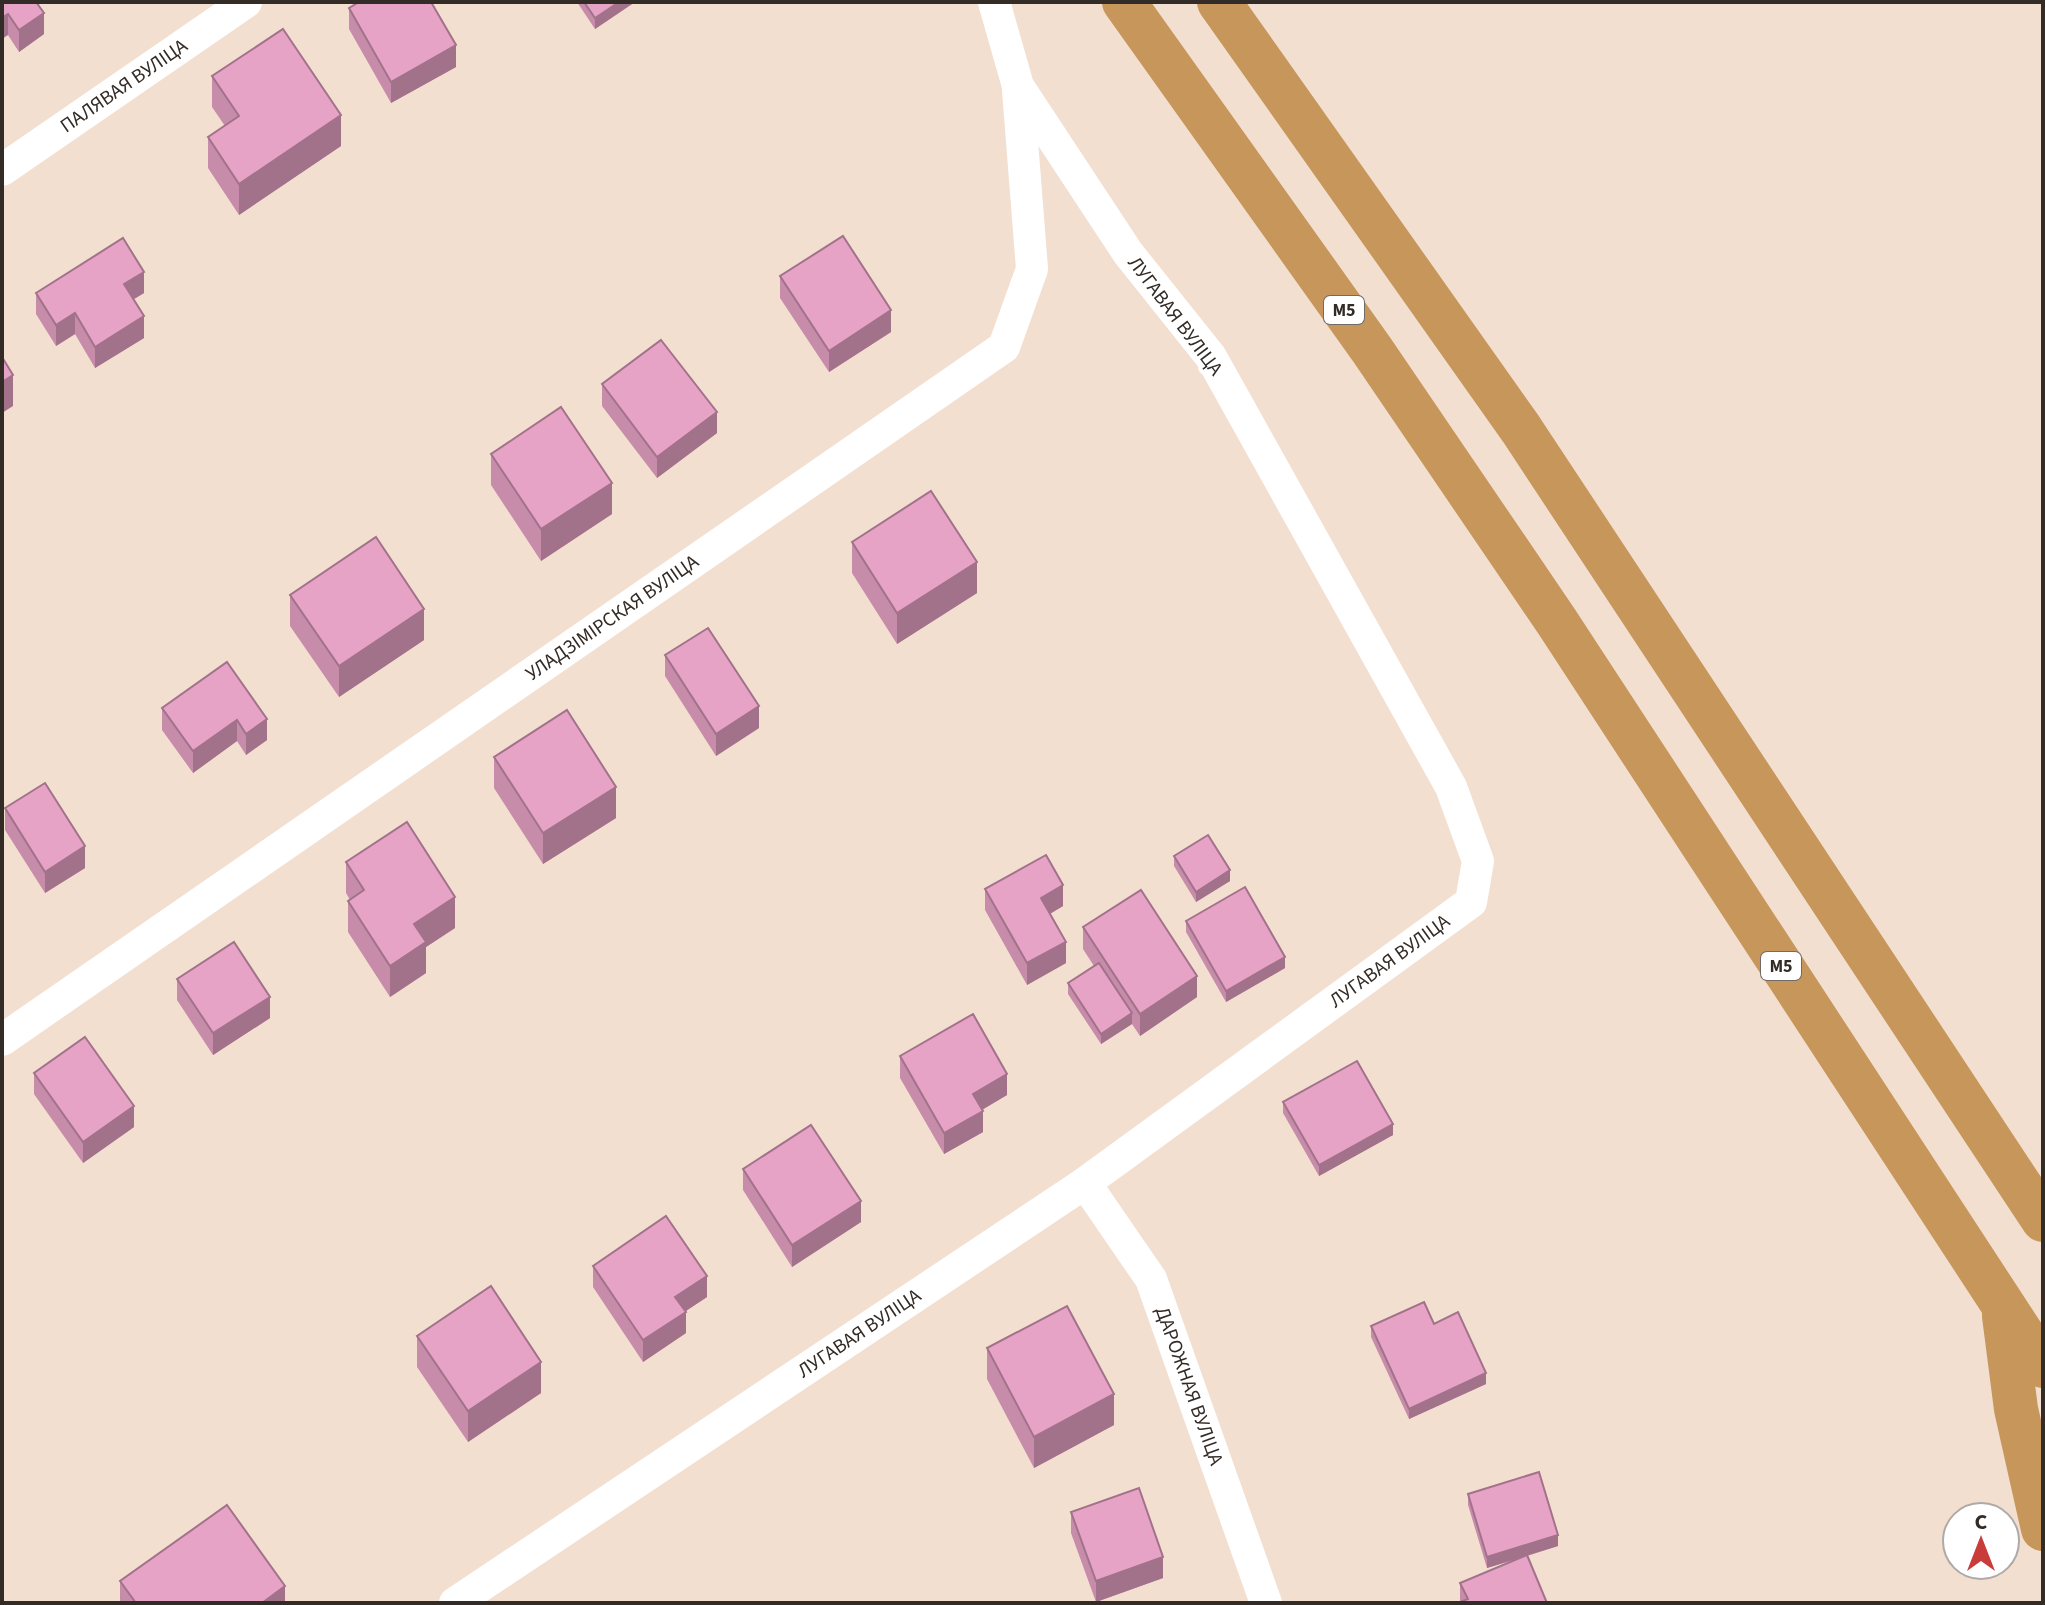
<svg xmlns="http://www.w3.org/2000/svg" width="2045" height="1605" viewBox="0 0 2045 1605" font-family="'Source Sans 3',sans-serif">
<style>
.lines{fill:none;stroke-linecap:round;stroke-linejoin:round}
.minor{stroke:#fff;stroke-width:32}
.trunk{stroke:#c6965b;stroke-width:44}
.wall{fill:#c78caa}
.shaded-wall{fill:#a2728b}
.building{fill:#e7a3c6;stroke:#a2728b;stroke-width:2}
.labels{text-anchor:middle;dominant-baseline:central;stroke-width:8;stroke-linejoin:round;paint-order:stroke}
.shield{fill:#fff;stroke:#706b67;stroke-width:2}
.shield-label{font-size:18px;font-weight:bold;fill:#332b26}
.street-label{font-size:20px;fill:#332b26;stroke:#fff}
</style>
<rect width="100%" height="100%" fill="#f3dfd0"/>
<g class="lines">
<g class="minor">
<path id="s1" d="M 2,170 L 246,2"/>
<path id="s2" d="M 2,1040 L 1004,347 L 1032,269 L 1018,90"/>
<path id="s3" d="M 1085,1183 L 1151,1279 L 1266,1603"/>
<path id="s4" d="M 455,1603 L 1085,1183 L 1471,902 L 1478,861 L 1451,787 L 1211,357 L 1128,253 L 1018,86 L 994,2"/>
</g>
<g class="trunk">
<polyline points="1124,2 1372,350 1557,622 2043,1366"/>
<polyline points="1219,2 1521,429 2043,1220"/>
<polyline points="2004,1316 2016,1409 2043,1529"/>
</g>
</g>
<g class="wall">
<polygon points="2,2 42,2 38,5 44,34 19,52 8,35"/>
<polygon points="577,2 635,2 595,29"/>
<polygon points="349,8 456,67 391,103 349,29"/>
<polygon points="212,76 341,146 239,215 208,168 208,137 225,126 212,107"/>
<polygon points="780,276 891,332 829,372 780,298"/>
<polygon points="36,293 144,293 134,299 144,338 95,368 75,334 56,346 36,314"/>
<polygon points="602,384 717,433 657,478 602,406"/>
<polygon points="491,454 612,514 541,561 491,485"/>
<polygon points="852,542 977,593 897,644 852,573"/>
<polygon points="290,595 424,640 339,697 290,626"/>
<polygon points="665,655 759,728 716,756 665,676"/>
<polygon points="227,662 267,740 246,755 237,741 193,773 162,730 162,708"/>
<polygon points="494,757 616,818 543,864 494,788"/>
<polygon points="5,808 85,868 45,893 5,830"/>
<polygon points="1174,856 1230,881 1196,902 1174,866"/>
<polygon points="346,862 455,928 426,947 426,973 390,997 348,932 348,901 350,900 346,893"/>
<polygon points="985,889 1063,906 1050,914 1066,963 1027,985 985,910"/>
<polygon points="1186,921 1285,968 1226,1002 1186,932"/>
<polygon points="1083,927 1197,997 1140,1036 1132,1024 1101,1044 1068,994 1068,983 1094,966 1083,949"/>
<polygon points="177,979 270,1018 213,1055 177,1000"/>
<polygon points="900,1056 1007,1095 982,1110 983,1132 944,1154 900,1078"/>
<polygon points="34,1073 134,1127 83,1163 34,1094"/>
<polygon points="1283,1102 1393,1135 1319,1176 1283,1113"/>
<polygon points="743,1169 861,1222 792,1267 743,1190"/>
<polygon points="593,1266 707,1297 686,1311 686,1333 643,1362 593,1287"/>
<polygon points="1434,1324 1486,1384 1409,1419 1371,1337 1371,1326"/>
<polygon points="417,1336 541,1393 468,1442 417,1367"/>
<polygon points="987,1348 1114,1425 1034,1468 987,1379"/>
<polygon points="1468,1494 1558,1546 1527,1556 1547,1603 1460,1602 1460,1583 1517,1559 1487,1568 1468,1505"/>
<polygon points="1071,1512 1163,1578 1096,1602 1071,1533"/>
<polygon points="120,1581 285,1603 120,1603"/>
</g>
<g class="shaded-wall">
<polygon points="619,2 635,2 595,29 595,18"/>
<polygon points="44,13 44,34 19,52 19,30"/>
<polygon points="8,14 8,35 2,39 2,18"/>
<polygon points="456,45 456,67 391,103 391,82"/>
<polygon points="341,115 341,146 239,215 239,184"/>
<polygon points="144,272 144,293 124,305 124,284"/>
<polygon points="891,310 891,332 829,372 829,351"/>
<polygon points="75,313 75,334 56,346 56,325"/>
<polygon points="144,316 144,338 95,368 95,347"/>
<polygon points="13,375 13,406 2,413 2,382"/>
<polygon points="717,412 717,433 657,478 657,457"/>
<polygon points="612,483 612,514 541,561 541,529"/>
<polygon points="977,562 977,593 897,644 897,613"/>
<polygon points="424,609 424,640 339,697 339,666"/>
<polygon points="759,706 759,728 716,756 716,734"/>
<polygon points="267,719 267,740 246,755 246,734"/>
<polygon points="237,720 237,741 193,773 193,751"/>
<polygon points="616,787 616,818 543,864 543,833"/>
<polygon points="85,846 85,868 45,893 45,872"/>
<polygon points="1230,870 1230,881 1196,902 1196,892"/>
<polygon points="1063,885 1063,906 1041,919 1041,898"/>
<polygon points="455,897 455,928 426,947 426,973 390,997 390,966 414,924"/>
<polygon points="1066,942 1066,963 1027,985 1027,963"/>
<polygon points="1285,957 1285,968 1226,1002 1226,991"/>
<polygon points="1197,976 1197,997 1140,1036 1140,1014"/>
<polygon points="270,997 270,1018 213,1055 213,1033"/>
<polygon points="1132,1013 1132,1024 1101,1044 1101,1034"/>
<polygon points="1007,1074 1007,1095 973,1115 973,1094"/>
<polygon points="134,1106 134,1127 83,1163 83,1142"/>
<polygon points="983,1111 983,1132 944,1154 944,1133"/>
<polygon points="1393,1124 1393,1135 1319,1176 1319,1165"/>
<polygon points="861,1201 861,1222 792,1267 792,1245"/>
<polygon points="707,1276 707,1297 675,1318 675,1297"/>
<polygon points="686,1312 686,1333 643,1362 643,1340"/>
<polygon points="541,1362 541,1393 468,1442 468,1411"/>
<polygon points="1486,1373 1486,1384 1409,1419 1409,1409"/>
<polygon points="1114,1394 1114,1425 1034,1468 1034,1437"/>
<polygon points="1558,1535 1558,1546 1487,1568 1487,1557"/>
<polygon points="1163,1557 1163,1578 1096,1602 1096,1581"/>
<polygon points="285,1586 285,1603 262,1603"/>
</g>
<g class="building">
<polygon points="2,2 36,2 44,13 19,30 8,14 2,18"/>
<polygon points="359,2 431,2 456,45 391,82 349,8"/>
<polygon points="584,2 619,2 595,18"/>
<polygon points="283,29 341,115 239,184 208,137 239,116 212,76"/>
<polygon points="843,236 891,310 829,351 780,276"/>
<polygon points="123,238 144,272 124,284 144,316 95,347 75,313 56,325 36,293"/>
<polygon points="661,340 717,412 657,457 602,384"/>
<polygon points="2,357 13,375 2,382"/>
<polygon points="561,407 612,483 541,529 491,454"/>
<polygon points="931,491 977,562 897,613 852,542"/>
<polygon points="376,537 424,609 339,666 290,595"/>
<polygon points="708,628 759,706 716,734 665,655"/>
<polygon points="227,662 267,719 246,734 237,720 193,751 162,708"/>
<polygon points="567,710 616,787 543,833 494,757"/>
<polygon points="45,783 85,846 45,872 5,808"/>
<polygon points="407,822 455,897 414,924 426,942 390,966 348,901 364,890 346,862"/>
<polygon points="1208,835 1230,870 1196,892 1174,856"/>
<polygon points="1046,855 1063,885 1041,898 1066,942 1027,963 985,889"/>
<polygon points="1245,887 1285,957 1226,991 1186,921"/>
<polygon points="1141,890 1197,976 1140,1014 1083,927"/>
<polygon points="234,942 270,997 213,1033 177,979"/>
<polygon points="1099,963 1132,1013 1101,1034 1068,983"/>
<polygon points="973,1014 1007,1074 973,1094 983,1111 944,1133 900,1056"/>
<polygon points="85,1037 134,1106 83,1142 34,1073"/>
<polygon points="1357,1061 1393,1124 1319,1165 1283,1102"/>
<polygon points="811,1125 861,1201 792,1245 743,1169"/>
<polygon points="666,1216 707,1276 675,1297 686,1312 643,1340 593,1266"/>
<polygon points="491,1286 541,1362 468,1411 417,1336"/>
<polygon points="1424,1302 1434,1324 1458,1312 1486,1373 1409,1409 1371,1326"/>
<polygon points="1067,1306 1114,1394 1034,1437 987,1348"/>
<polygon points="1539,1472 1558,1535 1487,1557 1468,1494"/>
<polygon points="1139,1488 1163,1557 1096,1581 1071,1512"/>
<polygon points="227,1505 285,1586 262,1603 136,1603 120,1581"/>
<polygon points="1527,1555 1547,1603 1458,1603 1468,1599 1460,1583"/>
</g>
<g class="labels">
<g class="shield">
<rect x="1324" y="296" width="40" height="28" rx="6"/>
<rect x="1761" y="952" width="40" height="28" rx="6"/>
</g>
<g class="shield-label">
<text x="1344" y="310">М5</text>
<text x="1781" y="966">М5</text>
</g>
<g class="street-label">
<text stroke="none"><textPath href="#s1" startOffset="148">ПАЛЯВАЯ ВУЛІЦА</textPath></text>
<text transform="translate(1175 316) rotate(53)">ЛУГАВАЯ ВУЛІЦА</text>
<text stroke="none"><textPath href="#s2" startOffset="742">УЛАДЗІМІРСКАЯ ВУЛІЦА</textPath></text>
<text stroke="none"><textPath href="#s4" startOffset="1134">ЛУГАВАЯ ВУЛІЦА</textPath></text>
<text stroke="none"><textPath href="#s4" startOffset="486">ЛУГАВАЯ ВУЛІЦА</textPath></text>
<text stroke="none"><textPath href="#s3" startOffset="230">ДАРОЖНАЯ ВУЛІЦА</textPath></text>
</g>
</g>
<rect width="2045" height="1605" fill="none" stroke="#332b26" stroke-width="8"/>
<g transform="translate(1981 1541)"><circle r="38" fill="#ffffff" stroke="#adaaa8" stroke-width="2"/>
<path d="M0-6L14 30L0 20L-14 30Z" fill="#ca3c3a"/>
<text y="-12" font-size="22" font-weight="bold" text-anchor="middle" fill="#332b26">С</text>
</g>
</svg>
